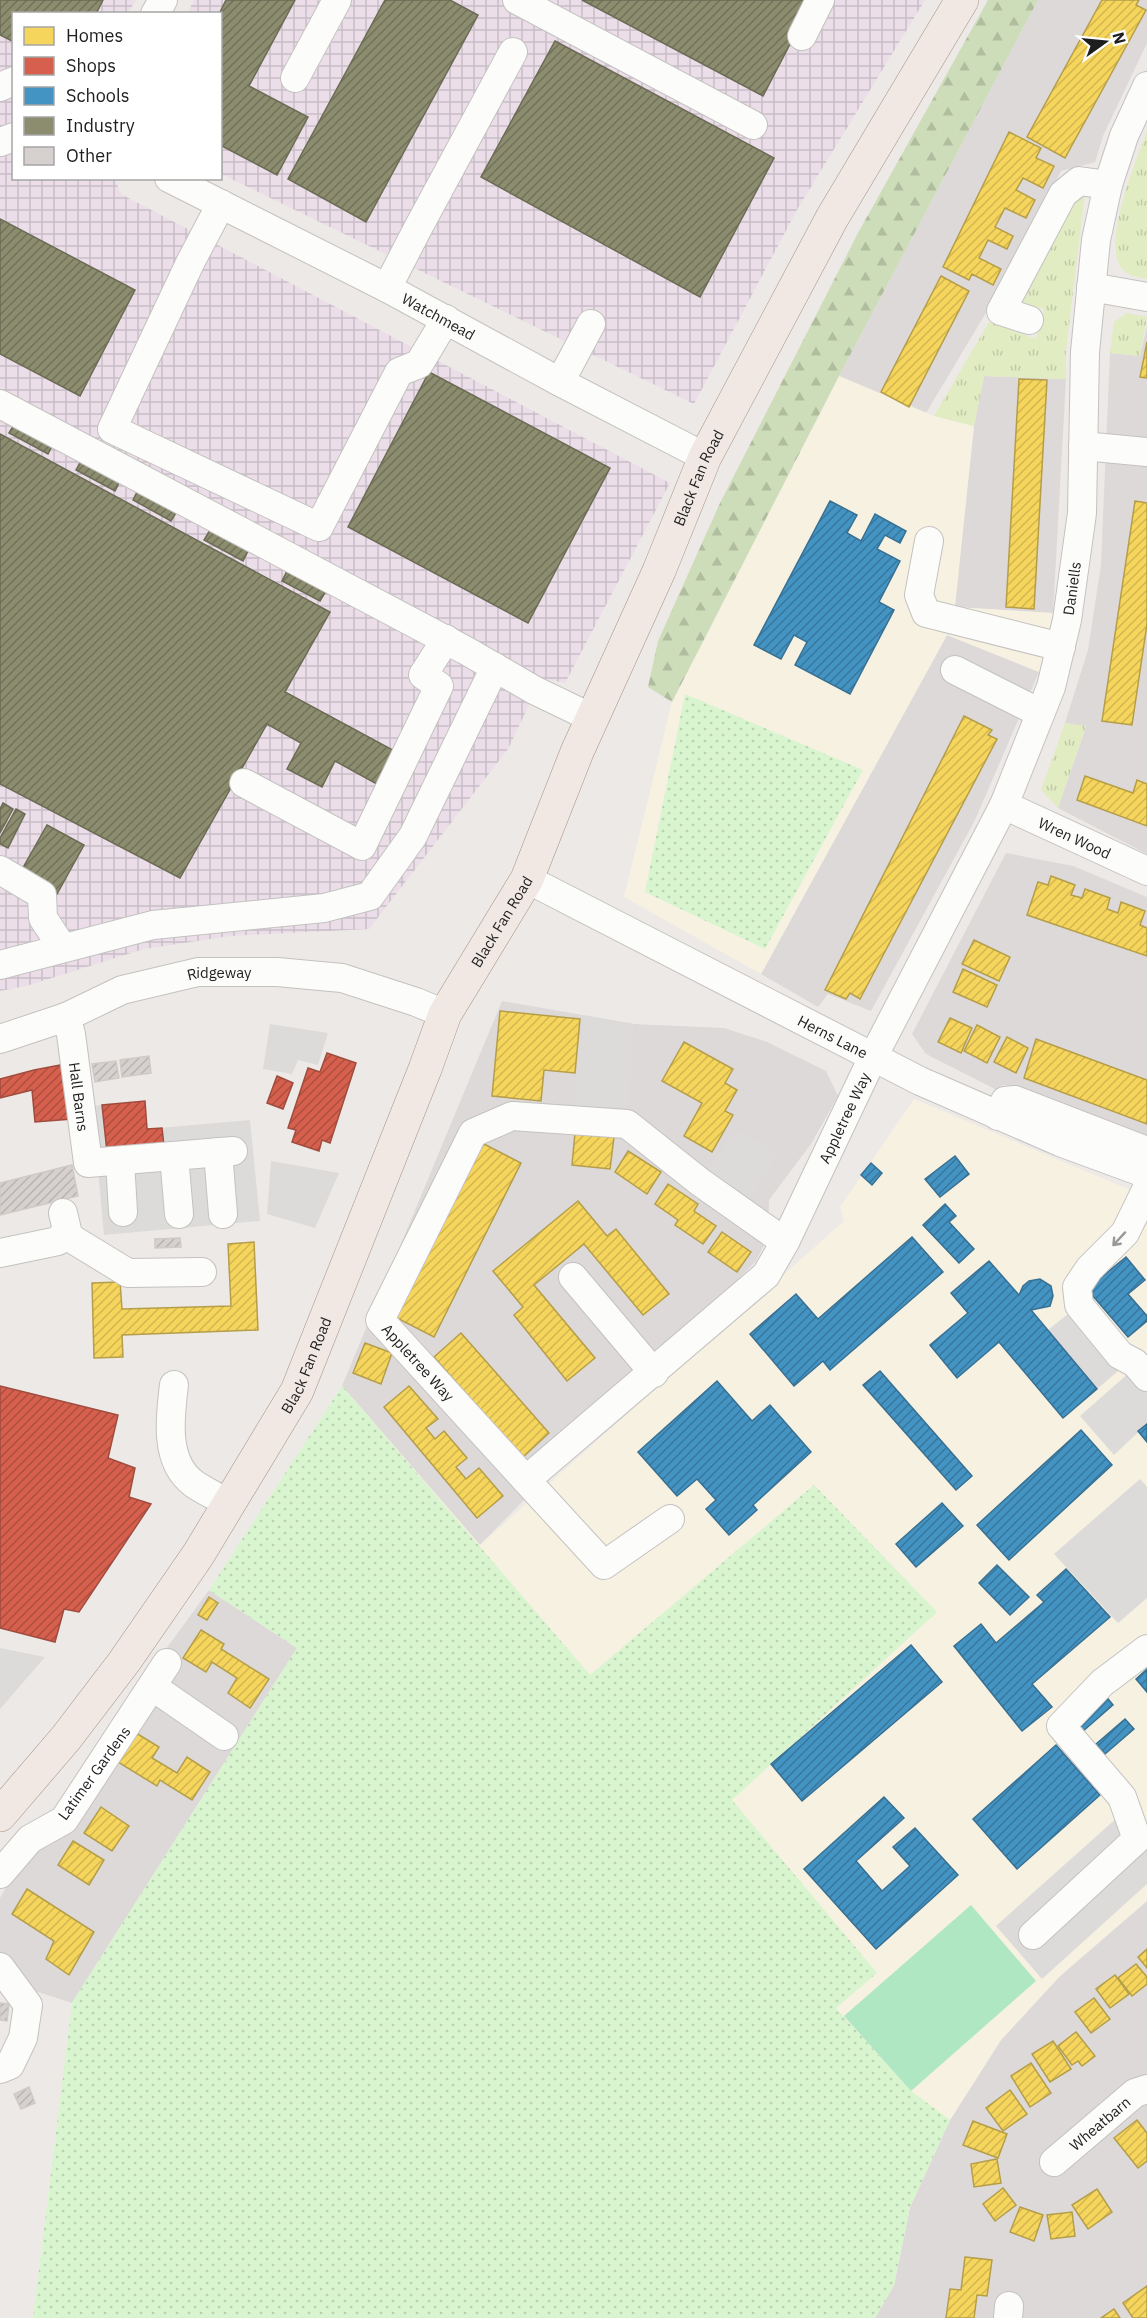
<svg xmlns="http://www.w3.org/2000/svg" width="1147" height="2318" viewBox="0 0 1147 2318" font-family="'IBM Plex Sans',sans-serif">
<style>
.residential{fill:#dcd9d8}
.industrial{fill:url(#industrial-grid)}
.education{fill:#f7f1e1}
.grass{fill:url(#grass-tufts)}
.forest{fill:url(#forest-firs)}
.park{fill:url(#park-dots)}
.pitch{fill:#aee7c2}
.parking{fill:#dddbda}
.homes{fill:url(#homes-hatch);stroke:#b59e49;stroke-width:1.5}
.shops{fill:url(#shops-hatch);stroke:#9f4c3f;stroke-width:1.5}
.schools{fill:url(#schools-hatch);stroke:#387092;stroke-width:1.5}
.industry{fill:url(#industry-hatch);stroke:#6b6b56;stroke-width:1.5}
.building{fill:url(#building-hatch);stroke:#d0cac7;stroke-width:1.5}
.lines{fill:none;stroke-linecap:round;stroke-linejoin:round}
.minor-casing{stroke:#c4c2c1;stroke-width:30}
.major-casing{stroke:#a39182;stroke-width:34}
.minor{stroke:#fcfcfb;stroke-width:28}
.major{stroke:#f1e8e3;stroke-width:33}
.oneway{stroke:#989898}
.labels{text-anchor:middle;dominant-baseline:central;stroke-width:6;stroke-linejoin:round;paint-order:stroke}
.street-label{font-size:15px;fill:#1e1e1e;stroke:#fff}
</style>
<defs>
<pattern id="industrial-grid" width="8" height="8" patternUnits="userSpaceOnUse" patternTransform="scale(1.5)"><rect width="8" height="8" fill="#ebdee8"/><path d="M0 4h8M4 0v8" fill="none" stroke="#c9bec7"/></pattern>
<pattern id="grass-tufts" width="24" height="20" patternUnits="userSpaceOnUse" patternTransform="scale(1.5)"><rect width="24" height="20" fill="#e2ecc2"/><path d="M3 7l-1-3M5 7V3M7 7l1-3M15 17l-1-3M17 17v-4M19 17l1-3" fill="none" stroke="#c1caa6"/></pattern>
<pattern id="forest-firs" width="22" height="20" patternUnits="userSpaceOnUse" patternTransform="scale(1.5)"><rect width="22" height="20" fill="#ceddb9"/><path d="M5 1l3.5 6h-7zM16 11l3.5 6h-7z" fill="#b0bd9f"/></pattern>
<pattern id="park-dots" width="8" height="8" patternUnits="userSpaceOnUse" patternTransform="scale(1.5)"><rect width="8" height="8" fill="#d8f5cf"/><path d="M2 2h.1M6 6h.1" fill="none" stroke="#b9d2b1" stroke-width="1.8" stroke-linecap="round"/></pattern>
<pattern id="homes-hatch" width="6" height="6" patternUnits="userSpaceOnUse" patternTransform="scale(1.5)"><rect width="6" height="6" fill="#f6d55c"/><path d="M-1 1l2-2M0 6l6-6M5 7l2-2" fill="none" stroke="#d2b650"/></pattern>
<pattern id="shops-hatch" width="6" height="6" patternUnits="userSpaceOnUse" patternTransform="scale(1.5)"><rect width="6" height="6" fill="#d6604d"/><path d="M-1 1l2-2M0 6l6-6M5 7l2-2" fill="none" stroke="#ad4f3f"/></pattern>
<pattern id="schools-hatch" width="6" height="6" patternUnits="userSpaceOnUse" patternTransform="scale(1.5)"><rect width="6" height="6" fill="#4393c3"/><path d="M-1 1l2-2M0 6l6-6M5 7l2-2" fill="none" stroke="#37779e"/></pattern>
<pattern id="industry-hatch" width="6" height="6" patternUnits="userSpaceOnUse" patternTransform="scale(1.5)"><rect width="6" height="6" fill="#8c8c6e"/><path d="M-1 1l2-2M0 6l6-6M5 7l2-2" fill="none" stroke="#72725a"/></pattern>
<pattern id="building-hatch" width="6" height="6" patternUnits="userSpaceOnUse" patternTransform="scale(1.5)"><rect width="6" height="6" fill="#d6d1cf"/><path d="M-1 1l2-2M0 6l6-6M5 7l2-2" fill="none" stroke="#b7b3b1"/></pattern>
</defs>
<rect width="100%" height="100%" fill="#ede9e6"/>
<g class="residential">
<polygon points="1038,0 1147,0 1147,43 1103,136 1095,162 1061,171 1002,286 926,413 839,376"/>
<polygon points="1147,326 1147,854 1058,808 1086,727 1065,723 1088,650 1101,565 1110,353 1140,356"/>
<polygon points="984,376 1066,379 1053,613 954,607 974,426"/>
<polygon points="947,635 1039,672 975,820 871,1011 828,994 818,1007 761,974"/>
<polygon points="1006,853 1073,866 1147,897 1147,1137 1015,1086 1003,1085 995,1089 926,1054 912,1034"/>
<polygon points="502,1001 634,1024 724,1028 767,1042 826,1071 838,1096 811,1144 769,1200 768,1237 756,1261 480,1545 342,1386"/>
<polygon points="209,1590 298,1647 72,2003 29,1989 3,1959 0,1952 0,1898 17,1869 163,1653"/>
<polygon points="1147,1901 1147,2318 875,2318 894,2285 910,2207 950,2120 1001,2040 1060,1976"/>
</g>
<g class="industrial">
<polygon points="0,0 136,0 128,13 14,14 14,178 115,179 121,194 670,483 565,683 542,678 508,749 369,929 230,936 144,949 26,986 0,991"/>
<polygon points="194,0 925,0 798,208 694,404 221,174 220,14 187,14"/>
</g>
<g class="education">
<polygon points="839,376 934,416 974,426 955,607 1053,613 1039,672 947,635 761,974 624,897 672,702"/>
<polygon points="914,1099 1147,1197 1147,1901 1060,1976 1001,2040 950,2120 910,2207 894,2285 875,2318 33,2318 72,2003 297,1648 209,1590 342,1386 480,1545 844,1221 840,1207"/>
</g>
<g class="grass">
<path d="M 1147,131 L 1147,279 C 1138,277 1128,276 1122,269 C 1101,243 1137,159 1147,131 Z"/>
<polygon points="1085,193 1066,350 1066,379 984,376 974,426 934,416 989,322 1036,339 1044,309 1008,300 1064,203"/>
<polygon points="1127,313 1147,317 1140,356 1110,353 1114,322"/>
<polygon points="1065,723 1086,726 1058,808 1041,790"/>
</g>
<polygon class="forest" points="988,0 1038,0 839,376 672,702 648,687 658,641 720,503 858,233"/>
<g class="park">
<polygon points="685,694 863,770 765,949 645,892"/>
<polygon points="342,1386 590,1675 814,1485 937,1612 732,1800 877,1973 836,2008 911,2091 950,2120 910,2207 894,2285 875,2318 33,2318 72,2003 297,1648 209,1590"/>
</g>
<polygon class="pitch" points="971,1905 1036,1981 911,2091 844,2016"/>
<g class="parking">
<polygon points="583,1015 634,1024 627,1124 572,1120"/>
<polygon points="270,1024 328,1033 318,1065 298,1060 292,1074 263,1069"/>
<polygon points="145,1101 148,1129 250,1120 260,1221 104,1235 92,1106"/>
<polygon points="736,1130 779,1154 742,1212 700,1182"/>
<polygon points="271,1161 339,1173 315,1228 267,1214"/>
<polygon points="1079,1305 1131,1360 1097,1389 1048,1330"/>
<polygon points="1131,1371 1147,1388 1147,1424 1114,1455 1080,1416"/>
<polygon points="1140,1479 1147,1487 1147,1598 1118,1623 1054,1554"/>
<polygon points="0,1648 45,1657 0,1709"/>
<polygon points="1119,1816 1147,1827 1147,1884 1042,1979 996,1926"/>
</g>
<g class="homes">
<polygon points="1102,0 1139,0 1136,5 1146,10 1065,158 1027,137"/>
<polygon points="1009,132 1041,148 1036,158 1054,166 1043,188 1023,178 1016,190 1035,200 1026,218 1005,208 995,227 1013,236 1007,249 988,240 979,258 1001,269 993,285 972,274 969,280 943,267"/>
<polygon points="941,276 969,291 909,407 881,392"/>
<polygon points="1147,342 1147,378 1140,377"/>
<polygon points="1019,379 1047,380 1034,609 1006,607"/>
<polygon points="1135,501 1147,503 1147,624 1132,725 1102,721"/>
<polygon points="964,716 992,730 988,735 997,739 860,999 850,993 846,999 825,990"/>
<polygon points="1085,776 1133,793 1137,780 1147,784 1147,826 1077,800"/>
<polygon points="1051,876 1075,885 1071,895 1082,898 1085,889 1110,898 1107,909 1118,913 1121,902 1145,911 1140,925 1147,928 1147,956 1027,915 1038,882 1048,885"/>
<polygon points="974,940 1010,957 999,981 962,964"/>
<polygon points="963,969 997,985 987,1007 953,992"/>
<polygon points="500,1011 580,1019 575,1073 544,1070 541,1101 492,1096"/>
<polygon points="950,1018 972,1028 961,1053 938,1042"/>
<polygon points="977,1025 1000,1037 987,1063 964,1051"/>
<polygon points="1007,1037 1028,1048 1016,1073 994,1062"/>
<polygon points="1036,1039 1147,1080 1147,1124 1024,1078"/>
<polygon points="684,1042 733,1069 725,1083 737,1090 725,1111 733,1115 712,1152 684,1136 702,1103 662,1081"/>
<polygon points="575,1133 614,1137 610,1169 572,1165"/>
<polygon points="482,1143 521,1163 434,1337 395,1317"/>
<polygon points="628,1151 661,1172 647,1194 615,1172"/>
<polygon points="668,1184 698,1204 694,1211 716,1226 703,1244 675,1225 678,1220 655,1204"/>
<polygon points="578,1201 607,1236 616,1229 669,1294 643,1315 584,1244 534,1285 595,1358 567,1381 514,1315 523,1307 493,1271"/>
<polygon points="722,1232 751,1252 737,1272 708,1252"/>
<polygon points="254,1242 258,1330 122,1335 123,1357 94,1358 92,1283 120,1282 122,1309 231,1306 228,1244"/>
<polygon points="461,1333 549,1433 522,1458 434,1357"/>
<polygon points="365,1343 392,1353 381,1384 353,1373"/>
<polygon points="409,1386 438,1419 426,1428 435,1439 444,1431 467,1458 456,1467 466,1479 479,1468 503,1496 477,1518 384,1407"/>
<polygon points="209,1597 218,1603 207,1620 198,1615"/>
<polygon points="201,1630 224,1644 221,1649 269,1679 250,1708 228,1693 237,1678 212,1662 206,1672 183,1658"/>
<polygon points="136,1733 159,1747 152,1758 177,1773 187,1757 210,1772 192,1800 160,1780 157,1786 118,1762"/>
<polygon points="101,1807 129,1826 112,1851 84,1833"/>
<polygon points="73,1841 104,1860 89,1885 58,1865"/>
<polygon points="27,1889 94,1932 69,1975 46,1959 54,1941 12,1914"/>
<polygon points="1147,1949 1147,1968 1138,1957"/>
<polygon points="1136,1964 1147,1977 1147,1984 1132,1996 1118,1978"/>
<polygon points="1115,1975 1129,1994 1110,2008 1096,1989"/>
<polygon points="1094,1998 1110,2019 1091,2033 1075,2012"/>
<polygon points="1076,2032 1095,2056 1082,2066 1078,2061 1072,2065 1058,2046"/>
<polygon points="1053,2041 1071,2069 1050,2082 1032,2054"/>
<polygon points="1031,2063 1051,2093 1030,2107 1011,2076"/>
<polygon points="1010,2090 1027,2114 1003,2131 986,2108"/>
<polygon points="1137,2120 1147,2133 1147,2161 1138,2168 1114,2138"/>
<polygon points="973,2121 1007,2134 998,2158 963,2145"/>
<polygon points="997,2159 1001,2183 974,2187 971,2164"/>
<polygon points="1003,2188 1016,2205 995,2221 983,2204"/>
<polygon points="1097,2189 1112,2212 1088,2229 1072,2205"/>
<polygon points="1020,2207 1043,2215 1034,2241 1010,2232"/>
<polygon points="1072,2212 1075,2236 1051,2239 1047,2215"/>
<polygon points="965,2257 992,2260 987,2296 977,2295 974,2318 946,2318 950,2289 961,2290"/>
<polygon points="1147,2286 1147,2318 1133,2318 1123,2303"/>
<polygon points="1114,2309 1120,2318 1101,2318"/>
</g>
<g class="shops">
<polygon points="327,1053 356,1063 330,1143 322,1140 319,1151 292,1142 296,1130 288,1128 308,1068 320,1072"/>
<polygon points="66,1064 72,1119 35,1122 32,1090 0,1098 0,1079 34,1070"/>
<polygon points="277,1076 293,1083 283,1109 267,1103"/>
<polygon points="145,1101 147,1129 162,1128 164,1146 107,1152 102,1105"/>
<polygon points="0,1386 118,1415 108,1458 135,1468 129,1497 151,1504 79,1612 64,1609 55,1642 0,1628"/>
</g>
<g class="schools">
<polygon points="830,501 857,515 847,533 861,541 875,514 906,531 900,543 885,535 877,549 900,561 879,602 894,610 850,694 795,665 807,642 794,635 781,659 754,645"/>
<polygon points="955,1156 969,1174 940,1197 925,1179"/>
<polygon points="871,1163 882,1173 872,1185 861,1175"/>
<polygon points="945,1204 956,1216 949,1222 974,1249 959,1263 923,1225"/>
<polygon points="912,1237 943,1272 830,1370 823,1361 794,1386 750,1334 796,1294 818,1319"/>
<polygon points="1126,1257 1145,1280 1128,1294 1147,1316 1147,1321 1128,1337 1087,1289"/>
<polygon points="989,1261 1019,1295 1023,1286 1029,1281 1040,1279 1051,1286 1053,1296 1050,1306 1031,1310 1097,1389 1063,1418 999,1342 957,1378 930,1345 968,1313 951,1293"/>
<polygon points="880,1371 972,1476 956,1490 863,1385"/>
<polygon points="717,1381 752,1421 770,1405 811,1452 753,1505 757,1510 729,1535 706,1509 716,1500 697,1479 677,1496 638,1452"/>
<polygon points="1147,1424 1147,1442 1138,1431"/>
<polygon points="1081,1430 1112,1465 1009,1560 977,1525"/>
<polygon points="942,1503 963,1526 916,1567 896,1544"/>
<polygon points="997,1565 1029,1597 1010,1615 979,1583"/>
<polygon points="1066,1569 1110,1617 1032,1684 1052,1707 1022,1731 954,1646 981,1624 996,1643 1044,1602 1037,1595"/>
<polygon points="911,1645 942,1682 802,1801 771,1764"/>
<polygon points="1147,1669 1147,1692 1136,1679"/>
<polygon points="1104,1694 1113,1705 1082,1732 1073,1722"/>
<polygon points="1125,1719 1134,1729 1105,1754 1096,1744"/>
<polygon points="1056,1745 1100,1795 1017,1869 973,1819"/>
<polygon points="884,1797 904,1818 856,1861 882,1891 910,1866 893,1847 915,1828 958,1875 876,1949 804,1869"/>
</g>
<g class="industry">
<polygon points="0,0 103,0 96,14 14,14 14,42 0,35"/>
<polygon points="226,0 295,0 249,86 308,117 277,175 220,145 220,14 219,14"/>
<polygon points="385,0 450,0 478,15 366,222 288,179"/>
<polygon points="582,0 813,0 763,96"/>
<polygon points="555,41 774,158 700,297 481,177"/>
<polygon points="0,219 135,290 80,396 0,354"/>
<polygon points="429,372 610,468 528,623 348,527"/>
<polygon points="15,423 53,444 48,454 9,433"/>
<polygon points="0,434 330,612 285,692 402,755 384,788 335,761 322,787 287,769 301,743 267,724 180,878 0,784"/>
<polygon points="82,460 120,481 115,491 76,470"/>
<polygon points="138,490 177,511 171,521 133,500"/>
<polygon points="210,530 248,551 243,561 204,540"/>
<polygon points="287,571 326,591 320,601 282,581"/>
<polygon points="3,803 13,809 0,833 0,809"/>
<polygon points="16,809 25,814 8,848 0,844 0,838"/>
<polygon points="47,825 84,845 57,894 20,873"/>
</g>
<g class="building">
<polygon points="149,1056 151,1073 122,1077 120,1060"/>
<polygon points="116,1061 119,1078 95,1082 92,1064"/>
<polygon points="72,1165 78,1196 0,1215 0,1183"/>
<polygon points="180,1238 181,1247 155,1248 155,1239"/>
<polygon points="0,2003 9,2004 7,2021 0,2020"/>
<polygon points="29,2087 35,2103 21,2109 14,2094"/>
</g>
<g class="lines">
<defs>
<g id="minor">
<polyline points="517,0 753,125"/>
<polyline points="155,14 163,0"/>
<polyline points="802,36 820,0"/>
<polyline points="295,78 337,0"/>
<polyline points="0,87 14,81"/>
<polyline points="0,142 14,137"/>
<path id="s1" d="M 169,178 L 387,288 L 560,382 L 705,457"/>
<polyline points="221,204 190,263 112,429 319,527 399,372 419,364 446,319"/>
<polyline points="1091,287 1147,297"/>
<polyline points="387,288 418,228 513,52"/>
<polyline points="1029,320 1001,311 1063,194 1079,181 1108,185"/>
<polyline points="560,382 591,324"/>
<polyline points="0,404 465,650 534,690 592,718"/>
<polyline points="1083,446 1147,452"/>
<polyline points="929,541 919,595 926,613 1061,647"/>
<polyline points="955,670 1040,713"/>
<polyline points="244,783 362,846 439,686 423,675 446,639"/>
<path id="s2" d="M 1004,805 L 1147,871"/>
<polyline points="0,870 42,895 43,918 62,947"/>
<path id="s3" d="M 527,879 L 920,1081 L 1060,1142 L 1147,1174"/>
<polyline points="0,965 153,925 324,908 370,896 413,836 495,667"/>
<path id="s4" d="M 66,1017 L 71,1034 L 88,1163 L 233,1151"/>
<path id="s5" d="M 0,1039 L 66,1017 L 122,990 L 198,972 L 277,972 L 342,978 L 416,1002 L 445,1014"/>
<polyline points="998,1116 1005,1101 1015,1100 1147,1151"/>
<polyline points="218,1152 223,1214"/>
<polyline points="174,1156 179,1214"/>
<polyline points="120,1161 123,1212"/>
<polyline points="1147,1188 1125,1233 1089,1269 1077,1287 1079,1305 1120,1355 1135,1363 1147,1377"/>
<polyline points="64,1234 128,1273 202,1272"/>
<path id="s6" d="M 785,1242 L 700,1182 L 627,1124 L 512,1116 L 473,1133 L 380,1320 L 526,1480 L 766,1275 L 785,1242 L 873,1057 L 1004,805 L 1051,687 L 1067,620 L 1082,513 L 1085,352 L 1096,240 L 1108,185 L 1124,136 L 1147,86"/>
<polyline points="0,1253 58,1241 67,1230 63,1213"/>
<polyline points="573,1277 654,1373"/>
<path d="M 174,1385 C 170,1417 164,1461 193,1483 C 202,1490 218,1497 229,1504"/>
<polyline points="526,1480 604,1565 670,1519"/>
<polyline points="153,1687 224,1736"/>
<polyline points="0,1874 30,1839 64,1820 167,1663"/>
<polyline points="1033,1935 1137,1839 1122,1797 1061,1726 1102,1683 1147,1649"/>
<polyline points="0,1967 28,2005 23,2038 10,2065 0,2069"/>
<path id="s7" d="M 1054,2162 L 1135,2093 L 1147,2089"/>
<polyline points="1008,2318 1009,2306"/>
</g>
<g id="major">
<path id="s8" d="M 0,1815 L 66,1738 L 124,1662 L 198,1555 L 297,1391 L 425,1069 L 445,1014 L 527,879 L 577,752 L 659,571 L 705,457 L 832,218 L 962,0"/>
</g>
</defs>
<use href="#minor" class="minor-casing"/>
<use href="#major" class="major-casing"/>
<use href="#minor" class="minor"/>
<use href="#major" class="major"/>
</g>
<defs><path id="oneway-shaft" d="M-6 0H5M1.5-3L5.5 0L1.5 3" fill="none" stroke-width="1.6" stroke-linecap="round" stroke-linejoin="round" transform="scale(1.5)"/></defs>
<use class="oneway" href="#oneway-shaft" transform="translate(1119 1239) rotate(133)"/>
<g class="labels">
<g class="street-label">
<text stroke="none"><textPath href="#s1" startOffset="303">Watchmead</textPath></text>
<text stroke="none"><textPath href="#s8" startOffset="1518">Black Fan Road</textPath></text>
<text stroke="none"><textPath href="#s6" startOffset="1851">Daniells</textPath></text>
<text stroke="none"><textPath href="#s2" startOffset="78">Wren Wood</textPath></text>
<text stroke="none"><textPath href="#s8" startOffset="1032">Black Fan Road</textPath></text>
<text stroke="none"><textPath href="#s5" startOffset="231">Ridgeway</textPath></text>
<text stroke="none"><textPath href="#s3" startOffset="344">Herns Lane</textPath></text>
<text stroke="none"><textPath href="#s4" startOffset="81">Hall Barns</textPath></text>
<text stroke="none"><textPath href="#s6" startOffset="1272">Appletree Way</textPath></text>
<text stroke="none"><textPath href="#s6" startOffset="621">Appletree Way</textPath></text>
<text stroke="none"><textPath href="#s8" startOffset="546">Black Fan Road</textPath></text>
<text transform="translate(94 1773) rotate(-54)">Latimer Gardens</text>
<text stroke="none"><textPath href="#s7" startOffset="60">Wheatbarn</textPath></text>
</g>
</g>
<rect x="12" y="12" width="210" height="168" fill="#ffffff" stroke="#a5a5a5" stroke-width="1.5"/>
<rect x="24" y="27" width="30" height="18" fill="#f6d55c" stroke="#a5a5a5" stroke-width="1.5"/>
<text x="66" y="42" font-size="18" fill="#1e1e1e">Homes</text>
<rect x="24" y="57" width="30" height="18" fill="#d6604d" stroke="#a5a5a5" stroke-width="1.5"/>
<text x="66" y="72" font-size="18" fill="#1e1e1e">Shops</text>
<rect x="24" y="87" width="30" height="18" fill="#4393c3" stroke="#a5a5a5" stroke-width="1.5"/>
<text x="66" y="102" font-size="18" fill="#1e1e1e">Schools</text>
<rect x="24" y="117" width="30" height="18" fill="#8c8c6e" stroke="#a5a5a5" stroke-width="1.5"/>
<text x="66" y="132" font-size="18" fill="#1e1e1e">Industry</text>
<rect x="24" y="147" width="30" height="18" fill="#d6d1cf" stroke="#a5a5a5" stroke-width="1.5"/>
<text x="66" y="162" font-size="18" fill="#1e1e1e">Other</text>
<g transform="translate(1105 42) rotate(75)" stroke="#ffffff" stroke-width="4.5" paint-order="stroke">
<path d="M0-4.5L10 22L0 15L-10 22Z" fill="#1e1e1e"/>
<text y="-9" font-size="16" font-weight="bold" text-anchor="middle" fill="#1e1e1e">N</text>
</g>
</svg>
